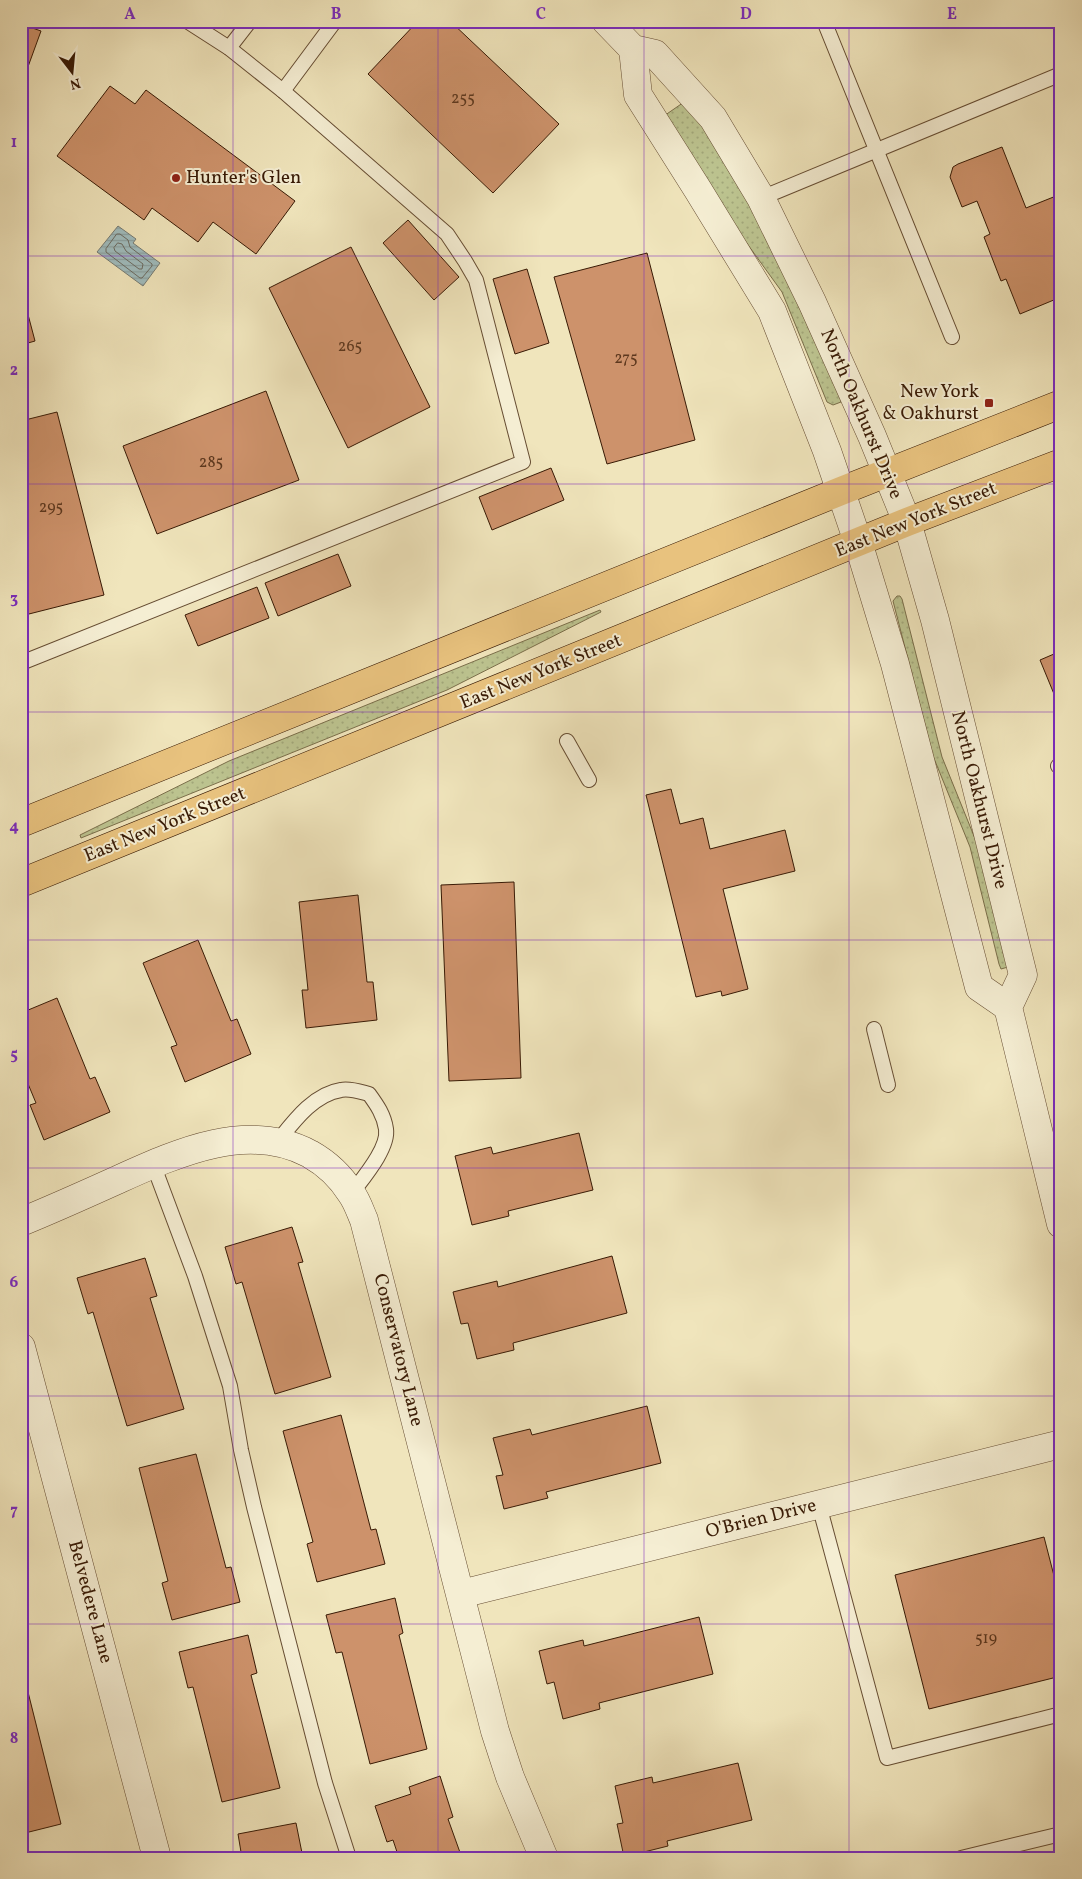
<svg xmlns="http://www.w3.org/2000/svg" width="1082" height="1879" viewBox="0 0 1082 1879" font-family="Vollkorn,serif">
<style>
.green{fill:url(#green-dots);stroke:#7a6e4a}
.water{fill:url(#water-rules);stroke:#767b73}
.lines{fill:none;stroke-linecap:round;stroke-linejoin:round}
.shore{stroke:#6c6b61;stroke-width:1}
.building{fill:#cd926b;stroke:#381a05}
.service-casing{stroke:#664d33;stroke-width:16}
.minor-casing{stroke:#664d33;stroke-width:29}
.primary-casing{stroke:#381a05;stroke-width:29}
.service{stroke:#f5eed3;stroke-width:14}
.minor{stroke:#f5eed3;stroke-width:28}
.primary{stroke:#e8c27e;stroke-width:28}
.grid{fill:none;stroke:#7b2cbf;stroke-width:1;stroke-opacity:0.55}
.poi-dot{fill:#8f2418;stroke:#f5eed3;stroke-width:2}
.labels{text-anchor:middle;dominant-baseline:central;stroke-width:4;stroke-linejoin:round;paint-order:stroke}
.number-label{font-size:16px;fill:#5d381e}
.poi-label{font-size:19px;fill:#381a05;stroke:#f5eed3;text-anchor:start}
.street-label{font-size:19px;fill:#381a05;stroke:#f5eed3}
.neatline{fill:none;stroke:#7b2cbf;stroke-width:2}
.grid-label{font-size:16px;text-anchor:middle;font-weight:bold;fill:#7b2cbf}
</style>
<defs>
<pattern id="green-dots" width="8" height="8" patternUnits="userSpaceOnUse" patternTransform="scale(1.25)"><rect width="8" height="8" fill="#bcc38f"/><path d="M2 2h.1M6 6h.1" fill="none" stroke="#a2a77a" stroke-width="1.8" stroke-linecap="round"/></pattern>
<pattern id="water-rules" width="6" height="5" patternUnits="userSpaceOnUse" patternTransform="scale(1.25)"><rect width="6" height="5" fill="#a0bcbd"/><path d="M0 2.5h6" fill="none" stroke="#8ba1a1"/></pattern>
</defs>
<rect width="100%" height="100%" fill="#f0e5bc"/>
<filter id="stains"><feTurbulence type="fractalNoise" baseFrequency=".004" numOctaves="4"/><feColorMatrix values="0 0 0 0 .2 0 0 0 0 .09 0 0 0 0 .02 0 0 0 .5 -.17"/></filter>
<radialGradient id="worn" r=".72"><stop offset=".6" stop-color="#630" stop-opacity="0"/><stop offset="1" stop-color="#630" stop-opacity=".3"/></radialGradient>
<g class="green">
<polygon points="687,100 743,184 840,396 841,402 833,405 827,402 782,292 730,220 661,118"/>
<polygon points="897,596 900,596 902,599 942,757 978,846 1008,967 1001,969 999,964 970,847 933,756 893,601"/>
<polygon points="600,610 601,612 447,690 81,838 80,835 229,761"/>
</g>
<polygon class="water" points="118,226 136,239 133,243 160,263 143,286 97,252"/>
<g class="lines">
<g class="shore">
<polygon points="117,234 120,234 128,240 130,247 152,264 152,266 142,278 140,278 106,252 106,249"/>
<polygon points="118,243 122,244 126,251 143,264 142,269 139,269 115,251 114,248"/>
</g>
</g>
<g class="building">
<polygon points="418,21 450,21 559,124 493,193 368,74"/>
<polygon points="21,24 41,31 21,86"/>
<polygon points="110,86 135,104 146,90 295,201 256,254 213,222 198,242 152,208 144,220 57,156"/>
<polygon points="1002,147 1026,208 1061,194 1061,297 1020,314 1006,279 1001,281 984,237 990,234 977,201 962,207 950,177 953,167 958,164"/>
<polygon points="408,220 459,277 434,300 383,243"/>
<polygon points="351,247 430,407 348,448 269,288"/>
<polygon points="647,253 695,440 607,464 554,277"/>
<polygon points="527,269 549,343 515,354 493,279"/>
<polygon points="21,288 35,341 21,345"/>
<polygon points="266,391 299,480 157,534 123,446"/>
<polygon points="57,412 104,595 21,616 21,421"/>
<polygon points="551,468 564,500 492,530 479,497"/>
<polygon points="338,554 351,586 278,616 265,583"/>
<polygon points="257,587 269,618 198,646 185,615"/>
<polygon points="1061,651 1061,711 1040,660"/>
<polygon points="671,789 680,824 703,818 710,849 785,830 795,871 723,889 748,989 722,996 721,991 696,997 646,795"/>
<polygon points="514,882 521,1078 449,1081 441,885"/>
<polygon points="358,895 367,982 373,982 377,1020 306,1028 302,990 308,990 299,902"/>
<polygon points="198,940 231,1021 237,1019 251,1054 185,1082 171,1047 177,1045 143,963"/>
<polygon points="57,998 90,1079 95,1077 110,1112 44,1140 30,1105 36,1103 21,1067 21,1013"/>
<polygon points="579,1133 593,1190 508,1211 509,1216 472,1225 455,1156 491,1147 493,1154"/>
<polygon points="292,1227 303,1262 298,1263 331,1377 275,1394 242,1282 236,1284 225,1247"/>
<polygon points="612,1256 627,1313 513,1343 514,1350 477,1359 468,1323 461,1324 453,1292 497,1281 498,1287"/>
<polygon points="145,1258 157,1296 150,1298 184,1409 127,1426 93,1312 88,1314 77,1278"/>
<polygon points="647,1406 661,1463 546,1492 548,1498 504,1509 496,1476 503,1475 493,1438 530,1429 532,1435"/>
<polygon points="341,1415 371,1530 376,1529 385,1564 317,1582 307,1544 313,1542 283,1431"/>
<polygon points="196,1454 226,1568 231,1567 240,1602 172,1620 162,1583 168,1581 139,1468"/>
<polygon points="1044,1537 1061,1603 1061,1676 929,1709 895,1575"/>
<polygon points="395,1598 403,1633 399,1635 427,1749 370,1764 342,1652 336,1653 326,1615"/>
<polygon points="699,1617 713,1674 599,1703 600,1709 563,1719 554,1682 547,1684 539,1651 583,1640 584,1646"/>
<polygon points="248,1635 257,1673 251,1675 280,1788 222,1802 193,1687 188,1688 179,1652"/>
<polygon points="21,1664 61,1824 21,1834"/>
<polygon points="738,1763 752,1820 667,1841 668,1846 624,1857 617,1824 623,1823 615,1786 652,1777 653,1783"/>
<polygon points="440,1776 453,1817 448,1819 462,1858 399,1858 393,1840 387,1842 375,1806 411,1794 409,1787"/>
<polygon points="296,1823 303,1858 242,1858 238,1834"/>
</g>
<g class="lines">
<defs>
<g id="service">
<polyline points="824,21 952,337"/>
<polyline points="229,48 250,21"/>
<polyline points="283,91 335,21"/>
<polyline points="761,198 1061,74"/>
<polyline points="21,663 523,462 476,280 465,261 447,234 283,91 229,48 187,21"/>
<polyline points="567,741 589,780"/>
<polyline points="1058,766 1061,765"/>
<polyline points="874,1029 888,1085"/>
<path d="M 278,1141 C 294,1121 314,1094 341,1090 C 350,1088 361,1092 369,1094 C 377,1105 384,1115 386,1129 C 389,1148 363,1178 352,1193"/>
<polyline points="153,1164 195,1276 230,1386 241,1450 254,1507 325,1783 349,1858"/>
<polyline points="819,1505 887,1758 1061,1714"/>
<polyline points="961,1858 1061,1834"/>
</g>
<g id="minor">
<polyline points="606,21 633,49 655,54 713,118 761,198 812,302 872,436 907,522 935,620 1023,975 1008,1007 1061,1224"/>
<polyline points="633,49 638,95 698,190 772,311 827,451 858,542 895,664 979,987 1008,1007"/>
<path d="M 21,1222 C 53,1209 84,1195 115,1181 C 175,1154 246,1120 310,1154 C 326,1163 341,1177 351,1193 C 357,1201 360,1211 364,1220 L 495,1731 L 510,1777 L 544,1858"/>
<polyline points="21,1347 157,1858"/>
<polyline points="461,1594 1061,1444"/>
</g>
<g id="primary">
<polyline points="21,823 841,491 1061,404"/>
<polyline points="21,883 907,522 1061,463"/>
</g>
</defs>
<use href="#service" class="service-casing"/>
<use href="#minor" class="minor-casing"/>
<use href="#primary" class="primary-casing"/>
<use href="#service" class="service"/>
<use href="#minor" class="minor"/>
<use href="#primary" class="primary"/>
</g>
<path class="grid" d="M 233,21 L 233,1858M 438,21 L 438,1858M 644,21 L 644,1858M 849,21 L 849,1858M 21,256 L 1061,256M 21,484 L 1061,484M 21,712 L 1061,712M 21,940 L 1061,940M 21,1168 L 1061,1168M 21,1396 L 1061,1396M 21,1624 L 1061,1624"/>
<g class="poi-dot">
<circle cx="176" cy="178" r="5"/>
<rect x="984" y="398" width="10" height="10" rx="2.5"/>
</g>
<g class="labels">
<g class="number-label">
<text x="463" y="99">255</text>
<text x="350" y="347">265</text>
<text x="626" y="359">275</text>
<text x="211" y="463">285</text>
<text x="51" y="508">295</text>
<text x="986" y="1639">519</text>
</g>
<g class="poi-label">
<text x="186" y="178">Hunter's Glen</text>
<text x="979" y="392" text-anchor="end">New York<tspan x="979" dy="22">&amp; Oakhurst</tspan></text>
</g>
<g class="street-label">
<text transform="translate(861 414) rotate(67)">North Oakhurst Drive</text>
<text transform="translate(916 520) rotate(-22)">East New York Street</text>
<text transform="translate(541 672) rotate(-22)">East New York Street</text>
<text transform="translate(979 800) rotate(76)">North Oakhurst Drive</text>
<text transform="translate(165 825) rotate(-22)">East New York Street</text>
<text transform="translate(398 1350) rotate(76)">Conservatory Lane</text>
<text transform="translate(761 1519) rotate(-14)">O'Brien Drive</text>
<text transform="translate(90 1602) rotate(75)">Belvedere Lane</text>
</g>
</g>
<rect width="1082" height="1879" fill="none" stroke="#f0e5bc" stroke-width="55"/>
<g transform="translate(72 72) rotate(164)" stroke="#f5eed3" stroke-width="4" paint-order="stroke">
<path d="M0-4L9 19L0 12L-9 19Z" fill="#381a05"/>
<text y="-8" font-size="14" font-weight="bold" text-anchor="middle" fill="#381a05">N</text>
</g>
<rect x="28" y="28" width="1026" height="1824" class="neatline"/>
<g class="grid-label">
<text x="130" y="19">A</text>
<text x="336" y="19">B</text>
<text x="541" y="19">C</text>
<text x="746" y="19">D</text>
<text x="952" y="19">E</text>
<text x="14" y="147">1</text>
<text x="14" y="375">2</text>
<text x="14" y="603">3</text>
<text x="14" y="831">4</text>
<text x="14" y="1059">5</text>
<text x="14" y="1287">6</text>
<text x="14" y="1515">7</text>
<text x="14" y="1743">8</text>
</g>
<rect width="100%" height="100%" filter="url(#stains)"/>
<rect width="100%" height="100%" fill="url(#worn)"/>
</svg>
